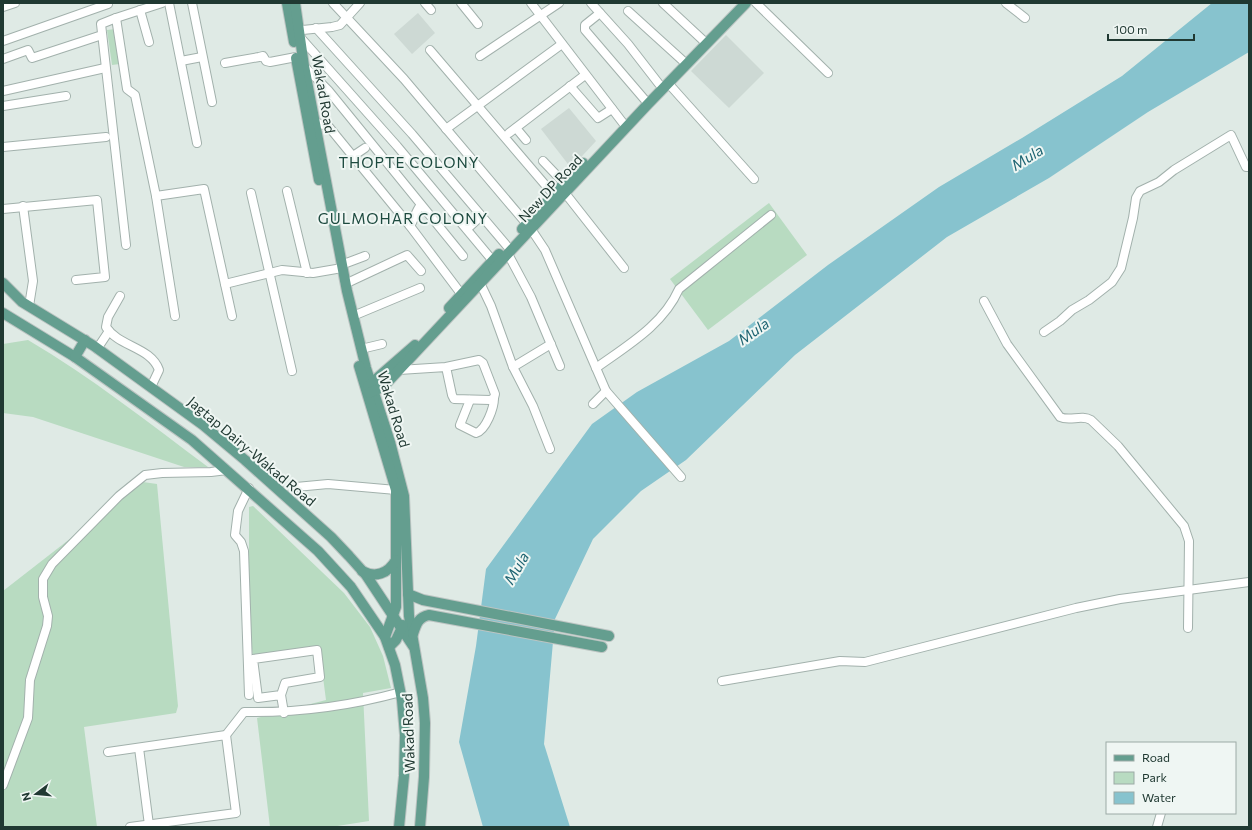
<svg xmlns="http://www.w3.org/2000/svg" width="1252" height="830" viewBox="0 0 1252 830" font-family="Commissioner,sans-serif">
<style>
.built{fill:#cdd9d4}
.green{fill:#b8dbc1}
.water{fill:#87c3ce}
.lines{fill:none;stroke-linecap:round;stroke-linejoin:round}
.minor-casing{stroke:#a2b1ac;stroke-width:10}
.major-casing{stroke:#bcc4c2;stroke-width:12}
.minor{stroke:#fff;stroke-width:8}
.major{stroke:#649e8f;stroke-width:10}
.labels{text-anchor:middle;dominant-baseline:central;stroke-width:4;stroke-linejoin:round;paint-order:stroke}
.street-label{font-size:14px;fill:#203932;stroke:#eff6f3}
.water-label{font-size:15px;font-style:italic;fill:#1d6472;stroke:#eff6f3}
.neighbourhood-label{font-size:15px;letter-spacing:1px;fill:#1d4a3f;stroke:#eff6f3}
</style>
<rect width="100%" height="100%" fill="#dfeae5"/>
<g class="built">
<polygon points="418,13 435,33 412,54 394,34"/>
<polygon points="726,35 764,73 729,108 691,71"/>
<polygon points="569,108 596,141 571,168 541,129"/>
</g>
<g class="green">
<polygon points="115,29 120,64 112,65 107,30"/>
<polygon points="769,203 807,255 708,330 670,279"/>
<path d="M 28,340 C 91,377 149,423 208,467 L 184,467 L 33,417 L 3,413 L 3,344 Z"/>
<polygon points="143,482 157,484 178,706 176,713 84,727 97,827 3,827 3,591"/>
<polygon points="253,506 344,593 370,627 383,656 391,688 363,693 369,821 331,827 270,827 257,718 326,700 319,647 253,656 249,626 249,507"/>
</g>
<polygon class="water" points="1212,3 1249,3 1249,52 1148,112 1049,178 947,237 795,355 686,460 641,491 593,539 555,619 544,744 570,827 483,827 459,742 476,646 486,569 592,424 637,392 729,341 828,265 939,187 1022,138 1122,76"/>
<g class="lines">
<defs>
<g id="minor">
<polyline points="169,3 197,143"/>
<polyline points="192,3 212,102"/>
<polyline points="333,3 404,79 531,229 545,250 606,391 681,477"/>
<polyline points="425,3 431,10"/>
<polyline points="461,3 478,24"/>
<polyline points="531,3 623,123"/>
<polyline points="591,3 628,44 659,84"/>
<polyline points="663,3 706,43"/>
<polyline points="756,3 828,73"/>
<polyline points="1006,3 1025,18"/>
<polyline points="3,7 15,3"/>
<polyline points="140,10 149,42"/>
<polyline points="628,11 682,60"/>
<polyline points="600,13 585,25 585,30 645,100"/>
<polyline points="116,18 127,89 135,95 156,196 175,316"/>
<polyline points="316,28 412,134 507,246"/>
<polyline points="293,31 332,27 340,25 360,3"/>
<polyline points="300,37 397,146 493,261"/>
<polyline points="3,41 108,4"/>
<polyline points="430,50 553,194"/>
<polyline points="480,56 559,3"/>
<polyline points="3,59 28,50 32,58 102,35"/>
<polyline points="181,61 202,57"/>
<polyline points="225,63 259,57 263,56 266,61 270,62 296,57"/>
<polyline points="304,66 328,90 463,256"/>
<polyline points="668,83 754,179"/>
<polyline points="570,86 598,118 612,109"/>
<polyline points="3,91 105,68"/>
<polyline points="3,106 66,96"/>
<polyline points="315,122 329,127 410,226 462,295"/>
<polyline points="516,128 526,140"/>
<polyline points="446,129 562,44"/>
<polyline points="509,133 585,75"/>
<polyline points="3,147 106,137"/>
<polyline points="353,156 365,148"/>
<polyline points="543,161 564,183"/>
<polyline points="287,191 307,273"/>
<polyline points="251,193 292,371"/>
<polyline points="565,193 624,268"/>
<polyline points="156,196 204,189 232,316"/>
<polyline points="23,206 33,281 29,306"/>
<polyline points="3,209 97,200 105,277 76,280"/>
<path d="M 410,226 C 415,219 415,211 421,205"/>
<polyline points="467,229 481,216"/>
<polyline points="126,245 101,24 116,18 162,3"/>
<polyline points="508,254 531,297 560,366"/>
<polyline points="341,265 365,256"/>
<polyline points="225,284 282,270 313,273 342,268"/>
<polyline points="345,284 407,255 421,271"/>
<polyline points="481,285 491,306 513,367 533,406 550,449"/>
<path d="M 120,296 L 108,317 L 106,327 C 119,347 151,347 159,370 L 151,387"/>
<path d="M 984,301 L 1007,344 L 1060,417 C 1070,422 1081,414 1091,420 L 1118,446 L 1184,526 L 1189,541 L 1188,628"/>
<polyline points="353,316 420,288"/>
<polyline points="1044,332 1060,321 1072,310 1089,300 1112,282 1121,268 1133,218 1136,198 1140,191 1159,182 1174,170 1231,135 1246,167 1249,167"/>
<polyline points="97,349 109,331"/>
<polyline points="361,349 382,344"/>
<polyline points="513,367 551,344"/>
<path d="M 596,368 C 628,345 663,325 679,289 L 771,215"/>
<polyline points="399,370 446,367 452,395 454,399 490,400 494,398 495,394 483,363 479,360 446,367"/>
<path d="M 470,400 L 460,425 L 476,433 C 486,430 494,408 494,398"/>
<polyline points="593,404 606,391"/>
<polyline points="296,487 328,484 396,490"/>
<polyline points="249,488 238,511 235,535 241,542 244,551 249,695"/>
<polyline points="722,681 840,661 865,662 1076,608 1120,599 1249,582"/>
<polyline points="281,695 258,698 253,659 317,650 320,677 285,683 281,695 284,713"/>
<path d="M 226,735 L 244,712 C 297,713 350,706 401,692"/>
<polyline points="139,748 149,825"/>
<polyline points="108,752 226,735 236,813 130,827"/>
<polyline points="3,785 28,718 30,680 47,626 48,616 43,597 43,579 52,564 119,496 145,475 162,473 211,472 227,470"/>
<polyline points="1157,827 1161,813"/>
</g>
<g id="major">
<polyline points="287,3 294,42"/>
<polyline points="295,3 304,66 347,291 366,368 390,442 404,496 409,616 423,698 425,723 424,777 420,827"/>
<polyline points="296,58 319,180"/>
<polyline points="522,229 583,163"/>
<polyline points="3,283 22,302 94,346 203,425 245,460 331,537 349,556 366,575 413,646"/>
<polyline points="449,308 499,254"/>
<polyline points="3,313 75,357 192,440 318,551 351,587 385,637 395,665 402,700 405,735 404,776 399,827"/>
<polyline points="75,357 85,340"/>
<polyline points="359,366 396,490 396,607 385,637"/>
<polyline points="368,386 415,345"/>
<polyline points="369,393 383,387 648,104 746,3"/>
<path d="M 362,571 C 375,578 388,574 396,560"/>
<polyline points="408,594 423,600 609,636"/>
<path d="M 413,634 C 416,625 418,617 429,615 L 602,647"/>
<polyline points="389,647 396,640 403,625"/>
</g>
</defs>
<use href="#minor" class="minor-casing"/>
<use href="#major" class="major-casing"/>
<use href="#minor" class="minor"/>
<use href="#major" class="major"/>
</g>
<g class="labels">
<g class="street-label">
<text transform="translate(324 94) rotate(80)">Wakad Road</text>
<text transform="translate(550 188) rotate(-47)">New DP Road</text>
<text transform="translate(394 409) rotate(73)">Wakad Road</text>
<text transform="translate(252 451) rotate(40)">Jagtap Dairy-Wakad Road</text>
<text transform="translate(408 733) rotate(-92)">Wakad Road</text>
</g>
<g class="water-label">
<text transform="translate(1027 157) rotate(-32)">Mula</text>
<text transform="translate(753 331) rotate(-35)">Mula</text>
<text transform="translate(516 568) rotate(-60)">Mula</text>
</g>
<g class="neighbourhood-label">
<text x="409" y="162">THOPTE COLONY</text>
<text x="403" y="218">GULMOHAR COLONY</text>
</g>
</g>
<rect width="1252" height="830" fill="none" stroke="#203932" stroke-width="8"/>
<rect x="1106" y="742" width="130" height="72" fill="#eff6f3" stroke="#9caaa6"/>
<rect x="1114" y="755" width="20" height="6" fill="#649e8f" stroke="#9caaa6"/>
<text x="1142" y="762" font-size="12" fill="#203932">Road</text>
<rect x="1114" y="772" width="20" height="12" fill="#b8dbc1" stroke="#9caaa6"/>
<text x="1142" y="782" font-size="12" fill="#203932">Park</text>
<rect x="1114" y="792" width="20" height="12" fill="#87c3ce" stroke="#9caaa6"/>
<text x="1142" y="802" font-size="12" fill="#203932">Water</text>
<g transform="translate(36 794) rotate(254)" stroke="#eff6f3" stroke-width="3" paint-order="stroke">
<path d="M0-3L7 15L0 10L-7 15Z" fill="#203932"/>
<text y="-6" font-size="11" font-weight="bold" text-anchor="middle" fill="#203932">N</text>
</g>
<path d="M1108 34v6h86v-6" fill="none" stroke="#203932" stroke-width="2"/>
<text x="1114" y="34" font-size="12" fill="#203932" stroke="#eff6f3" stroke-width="3" paint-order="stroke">100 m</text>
</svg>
